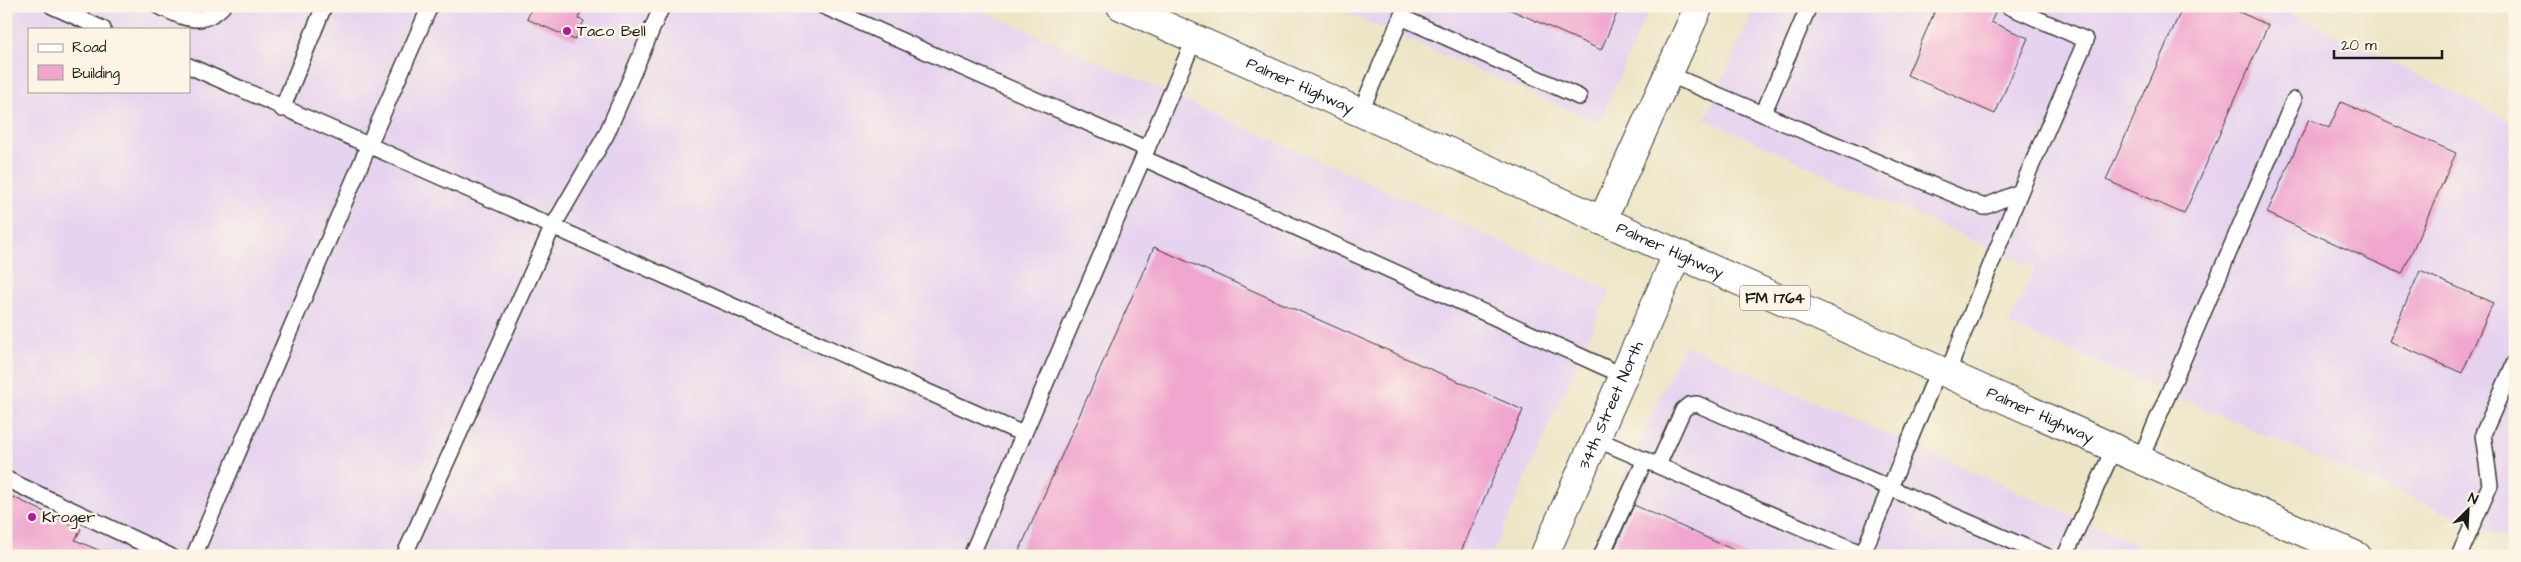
<svg xmlns="http://www.w3.org/2000/svg" width="2521" height="562" viewBox="0 0 2521 562" font-family="'Architects Daughter',sans-serif">
<style>
.built{fill:#e6d3f0;fill-rule:evenodd}
.building{fill:#f0a6ce}
.lines{fill:none;stroke-linecap:round;stroke-linejoin:round}
.service-casing{stroke:#3b3a36;stroke-width:18}
.minor-casing{stroke:#3b3a36;stroke-width:30}
.primary-casing{stroke:#3b3a36;stroke-width:30}
.service{stroke:#fff;stroke-width:15}
.minor{stroke:#fff;stroke-width:28}
.primary{stroke:#fff;stroke-width:28}
.poi-dot{fill:#b5179e;stroke:#fcf5e5;stroke-width:2}
.labels{text-anchor:middle;dominant-baseline:central;stroke-width:5;stroke-linejoin:round;paint-order:stroke}
.shield{fill:#fcf5e5;stroke:#5f5d58;stroke-width:1}
.shield-label{font-size:15px;font-weight:bold;fill:#1c1c1c}
.poi-label{font-size:16px;fill:#1c1c1c;stroke:#fcf5e5;text-anchor:start}
.street-label{font-size:16px;fill:#1c1c1c;stroke:#fcf5e5}
</style>
<rect width="100%" height="100%" fill="#fcf5e5"/>
<filter id="ink" filterUnits="userSpaceOnUse"><feTurbulence type="fractalNoise" baseFrequency=".02" numOctaves="2"/><feDisplacementMap in="SourceGraphic" scale="10" xChannelSelector="R" yChannelSelector="G"/><feConvolveMatrix kernelMatrix="1 2 1 2 8 2 1 2 1" color-interpolation-filters="sRGB"/></filter>
<filter id="wash" filterUnits="userSpaceOnUse"><feTurbulence type="fractalNoise" baseFrequency=".0096" numOctaves="4" result="noise"/><feDisplacementMap in="SourceGraphic" scale="20" xChannelSelector="R" yChannelSelector="G"/><feGaussianBlur stdDeviation="1.12" result="paint"/><feColorMatrix in="noise" values="0 0 0 0 0 0 0 0 0 0 0 0 0 0 0 0 0 1.4 0 .05"/><feComposite in="paint" operator="in"/></filter>
<g filter="url(#wash)">
<rect width="100%" height="100%" fill="#ece5c6"/>
<g class="built">
<path d="M 6,6 L 972,6 L 1610,290 L 1491,556 L 6,556 ZM 29,29 L 189,29 L 189,91 L 29,91 Z"/>
<polygon points="1331,6 1650,6 1599,123"/>
<polygon points="1756,6 2277,6 2515,123 2515,542 2009,325 2035,268 1705,119"/>
<polygon points="1684,344 2162,556 1587,556"/>
</g>
<g id="blocks">
<g class="building">
<polygon points="533,6 584,6 578,19 584,21 575,40 527,19"/>
<polygon points="1502,6 1620,6 1601,50"/>
<polygon points="1937,6 1954,6 1966,12 1969,6 1998,6 1991,22 2028,38 1995,114 1907,75"/>
<polygon points="2183,6 2226,6 2268,25 2184,214 2106,180"/>
<polygon points="2341,102 2456,153 2402,274 2267,213 2309,119 2329,128"/>
<polygon points="1154,247 1523,410 1459,556 1017,556"/>
<polygon points="2420,271 2493,303 2462,373 2389,341"/>
<polygon points="2515,385 2515,404 2508,401"/>
<polygon points="13,497 81,529 75,540 112,556 6,556 6,506"/>
<polygon points="1634,505 1747,556 1611,556"/>
</g>
</g>
</g>
<g filter="url(#ink)">
<use href="#blocks" fill-opacity="0" stroke="#3b3a36" stroke-width="1"/>
<g class="lines">
<defs>
<g id="service">
<polyline points="52,6 103,29"/>
<path d="M 158,6 C 183,17 200,29 223,6"/>
<polyline points="823,6 1147,149"/>
<polyline points="1401,17 1579,97"/>
<polyline points="189,66 1023,434"/>
<polyline points="1668,74 1984,207 2020,192 2086,40 2008,6"/>
<polyline points="282,109 324,6"/>
<polyline points="1360,113 1406,6"/>
<polyline points="1763,114 1809,6"/>
<polyline points="1143,158 1624,376"/>
<polyline points="1947,374 2020,192"/>
<polyline points="1596,439 1863,554"/>
<polyline points="2140,460 2294,100"/>
<polyline points="1658,465 1683,410 1689,405 1697,404 2046,556"/>
<polyline points="6,479 170,556"/>
<polyline points="194,556 368,147 430,6"/>
<polyline points="404,556 552,228 606,135 662,6"/>
<polyline points="971,556 1194,40"/>
<polyline points="1601,556 1645,460"/>
<polyline points="1862,556 1938,371"/>
<polyline points="2065,556 2114,448"/>
<polyline points="2459,556 2490,485 2483,434 2515,362"/>
</g>
<g id="minor">
<polyline points="1602,221 1699,6"/>
<path id="s1" d="M 1544,556 L 1677,255"/>
</g>
<g id="primary">
<path id="s2" d="M 1121,6 L 2357,556"/>
</g>
</defs>
<use href="#service" class="service-casing"/>
<use href="#minor" class="minor-casing"/>
<use href="#primary" class="primary-casing"/>
<use href="#service" class="service"/>
<use href="#minor" class="minor"/>
<use href="#primary" class="primary"/>
</g>
</g>
<g class="poi-dot">
<circle cx="567" cy="31" r="5"/>
<circle cx="32" cy="517" r="5"/>
</g>
<g class="labels">
<rect class="shield" x="1740" y="285.5" width="70" height="25" rx="4"/>
<g class="shield-label">
<text x="1775" y="298">FM 1764</text>
</g>
<g class="poi-label">
<text x="577" y="31">Taco Bell</text>
<text x="42" y="517">Kroger</text>
</g>
<g class="street-label">
<text stroke="none"><textPath href="#s2" startOffset="196">Palmer Highway</textPath></text>
<text stroke="none"><textPath href="#s2" startOffset="601">Palmer Highway</textPath></text>
<text stroke="none"><textPath href="#s1" startOffset="165">34th Street North</textPath></text>
<text stroke="none"><textPath href="#s2" startOffset="1006">Palmer Highway</textPath></text>
</g>
</g>
<rect width="2521" height="562" fill="none" stroke="#fcf5e5" stroke-width="25"/>
<rect x="28" y="28" width="162" height="65" fill="#fcf5e5" stroke="#a29e95"/>
<rect x="38" y="44" width="25" height="8" fill="#ffffff" stroke="#a29e95"/>
<text x="72" y="52" font-size="15" fill="#1c1c1c">Road</text>
<rect x="38" y="65" width="25" height="15" fill="#f0a6ce" stroke="#a29e95"/>
<text x="72" y="78" font-size="15" fill="#1c1c1c">Building</text>
<g transform="translate(2468 510) rotate(24)" stroke="#fcf5e5" stroke-width="4" paint-order="stroke">
<path d="M0-4L9 19L0 12L-9 19Z" fill="#1c1c1c"/>
<text y="-8" font-size="14" font-weight="bold" text-anchor="middle" fill="#1c1c1c">N</text>
</g>
<path d="M2334 50v8h108v-8" fill="none" stroke="#1c1c1c" stroke-width="2.5"/>
<text x="2341" y="50" font-size="15" fill="#1c1c1c" stroke="#fcf5e5" stroke-width="4" paint-order="stroke">20 m</text>
</svg>
